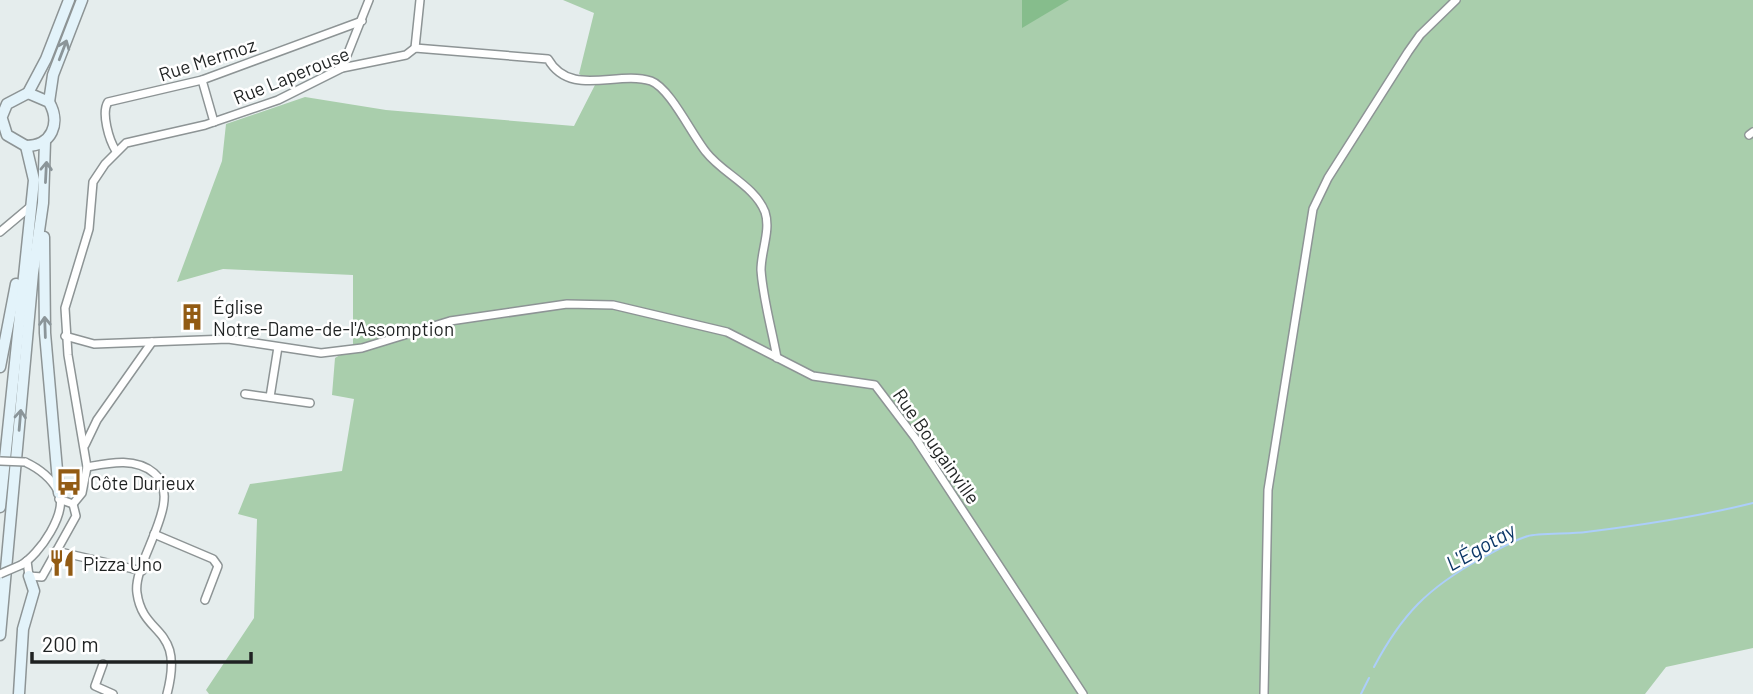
<svg xmlns="http://www.w3.org/2000/svg" width="1753" height="694" viewBox="0 0 1753 694" font-family="Barlow,sans-serif">
<style>
.green{fill:#a9ceac}
.forest{fill:#86bd8c}
.lines{fill:none;stroke-linecap:round;stroke-linejoin:round}
.stream{stroke:#accefa;stroke-width:2}
.minor-casing{stroke:#8d9495;stroke-width:10}
.secondary-casing{stroke:#8d9495;stroke-width:13}
.minor{stroke:#fff;stroke-width:7}
.secondary{stroke:#e3f3fa;stroke-width:10}
.minor-bridge-casing{stroke:#8d9495;stroke-width:10;stroke-linecap:butt}
.minor-bridge{stroke:#fff;stroke-width:7}
.oneway{stroke:#8b9599}
.labels{text-anchor:middle;dominant-baseline:central;stroke-width:5;stroke-linejoin:round;paint-order:stroke}
.street-label{font-size:19px;fill:#1f2222;stroke:#fff}
.poi-label{font-size:19px;fill:#1f2222;stroke:#fff;text-anchor:start}
.water-label{font-size:21px;font-style:italic;fill:#0c3767;stroke:#fff}
</style>
<rect width="100%" height="100%" fill="#e5eded"/>
<polygon class="green" points="563,0 1753,0 1753,648 1666,667 1645,694 209,694 206,690 254,618 257,519 238,514 250,484 342,471 354,399 332,395 335,358 353,347 353,275 223,269 177,282 222,161 226,124 305,97 386,110 574,126 596,83 579,74 594,13"/>
<polygon class="forest" points="1022,0 1069,0 1022,28"/>
<g class="lines">
<g class="stream">
<path d="M 1374,667 C 1402,614 1428,588 1480,559 C 1496,551 1511,541 1528,536 C 1537,533 1572,534 1586,532 C 1643,525 1697,517 1753,503"/>
<polyline points="1361,694 1369,678"/>
</g>
<defs>
<g id="minor">
<polyline points="415,48 420,0"/>
<polyline points="342,68 369,0"/>
<polyline points="202,80 214,122"/>
<polyline points="1749,135 1753,132"/>
<path d="M 116,151 C 109,140 101,113 108,102 L 202,80 L 362,21"/>
<polyline points="0,232 31,206"/>
<polyline points="65,336 94,344 228,339 321,353 362,348 450,321 567,304 613,305 727,332 813,376 875,385 916,439 1083,694"/>
<polyline points="245,394 310,403"/>
<polyline points="270,397 278,347"/>
<polyline points="85,445 97,420 152,342"/>
<path d="M 87,467 C 109,463 135,457 154,473 C 186,499 132,562 137,593 C 143,638 185,625 167,694"/>
<path d="M 59,499 L 73,504 L 82,493 L 87,467 L 68,355 L 65,308 L 89,229 L 93,182 L 105,164 L 126,143 L 205,125 L 278,100 L 342,68 L 406,55 L 415,48 L 548,59 C 570,98 617,70 651,81 C 670,88 692,135 706,152 C 722,173 755,186 765,212 C 771,230 761,251 761,270 C 763,299 772,330 777,358"/>
<polyline points="154,534 213,559 218,566 205,600"/>
<polyline points="56,551 142,571"/>
<polyline points="27,561 29,576 42,577 76,516 73,504"/>
<path d="M 21,565 C 39,555 69,512 58,491 C 51,478 38,468 25,462"/>
<polyline points="103,664 95,686 113,694"/>
<polyline points="1264,694 1268,490 1313,209 1328,178 1408,52 1420,35 1456,0"/>
</g>
<g id="secondary">
<polyline points="28,93 46,59 69,0"/>
<polyline points="49,102 53,75 82,0"/>
<path d="M 0,121 L 7,104 L 28,93 L 49,102 C 61,123 52,146 26,146 L 7,135 L 2,119"/>
<polyline points="44,237 45,333 59,493"/>
<polyline points="0,367 16,284"/>
<polyline points="0,507 34,180 26,146"/>
<polyline points="0,635 33,273 43,203 45,141"/>
<polyline points="19,694 23,629 34,591 29,576"/>
</g>
</defs>
<use href="#minor" class="minor-casing"/>
<use href="#secondary" class="secondary-casing"/>
<use href="#minor" class="minor"/>
<use href="#secondary" class="secondary"/>
<defs>
<g id="minor-bridge">
<polyline points="0,461 25,462"/>
<polyline points="0,574 21,565"/>
</g>
</defs>
<use href="#minor-bridge" class="minor-bridge-casing"/>
<use href="#minor-bridge" class="minor-bridge"/>
</g>
<defs><path id="oneway-shaft" d="M-6 0H5M1.5-3L5.5 0L1.5 3" fill="none" stroke-width="1.6" stroke-linecap="round" stroke-linejoin="round" transform="scale(1.75)"/></defs>
<g class="oneway">
<use href="#oneway-shaft" transform="translate(63 50) rotate(-69)"/>
<use href="#oneway-shaft" transform="translate(46 172) rotate(-87)"/>
<use href="#oneway-shaft" transform="translate(45 327) rotate(-92)"/>
<use href="#oneway-shaft" transform="translate(20 420) rotate(-85)"/>
</g>
<defs>
<symbol id="building-bare" viewBox="-9 -9 18 18"><path d="M-4-6H4V6H1V3H-1V6H-4ZM-2.5-4.3h1.7v1.8h-1.7ZM.8-4.3h1.7v1.8H.8ZM-2.5-1h1.7V.8h-1.7ZM.8-1h1.7V.8H.8Z" fill="#925b13" stroke="#fff" stroke-width="2.5" paint-order="stroke"/></symbol>
<symbol id="bus-bare" viewBox="-9 -9 18 18"><path d="M-5-6H5V4H4V6H2V4H-2V6H-4V4H-5ZM-3.5-4V0h7V-4ZM-3.5 1.2v1.5H-2V1.2ZM2 1.2v1.5H3.5V1.2Z" fill="#925b13" stroke="#fff" stroke-width="2.5" paint-order="stroke"/></symbol>
<symbol id="restaurant-bare" viewBox="-9 -9 18 18"><path d="M-5-6h1v4h1v-4h1v4h1v-4h1v5L-1.5 .5V6h-2V.5L-5-1ZM5-6V6H3V1.5H1.5Q1.5-4 5-6Z" fill="#925b13" stroke="#fff" stroke-width="2.5" paint-order="stroke"/></symbol>
</defs>
<g fill-rule="evenodd">
<use href="#building-bare" x="173" y="298" width="38" height="38"/>
<use href="#bus-bare" x="50" y="463" width="38" height="38"/>
<use href="#restaurant-bare" x="43" y="544" width="38" height="38"/>
</g>
<g class="labels">
<g class="street-label">
<text transform="translate(207 59) rotate(-18)">Rue Mermoz</text>
<text transform="translate(291 75) rotate(-22)">Rue Laperouse</text>
<text transform="translate(937 446) rotate(55)">Rue Bougainville</text>
</g>
<g class="poi-label">
<text x="213" y="306">Église<tspan x="213" dy="22">Notre-Dame-de-l'Assomption</tspan></text>
<text x="90" y="482">Côte Durieux</text>
<text x="83" y="563">Pizza Uno</text>
</g>
<g class="water-label">
<text transform="translate(1480 546) rotate(-29)">L'Égotay</text>
</g>
</g>
<path d="M32 652v10h219v-10" fill="none" stroke="#1f2222" stroke-width="3.5"/>
<text x="42" y="652" font-size="21" fill="#1f2222" stroke="#ffffff" stroke-width="5" paint-order="stroke">200 m</text>
</svg>
